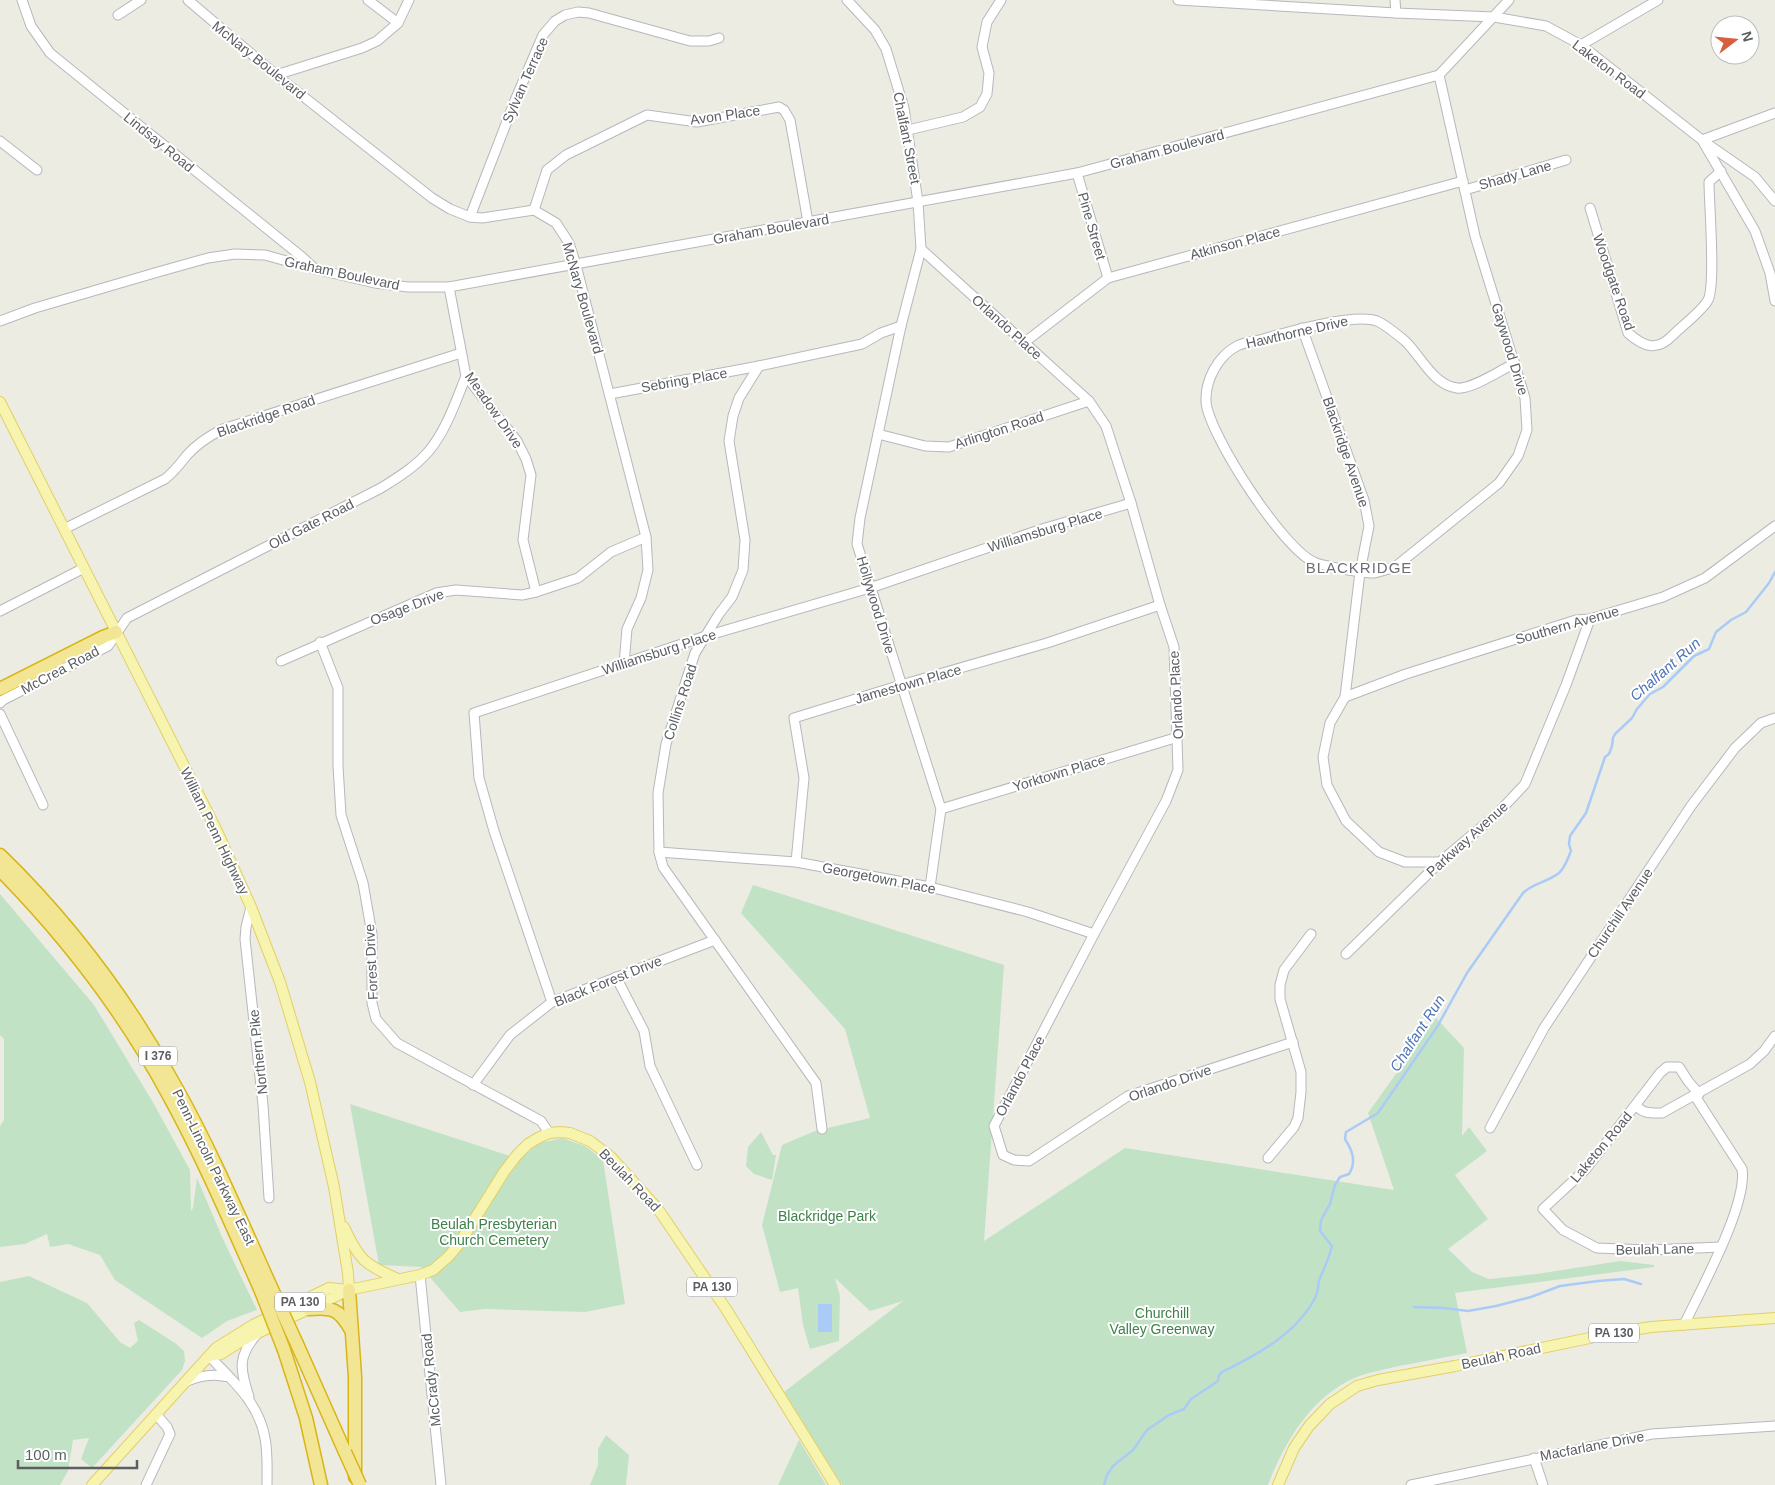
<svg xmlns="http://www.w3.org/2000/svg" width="1775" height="1485" viewBox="0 0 1775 1485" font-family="Helvetica,sans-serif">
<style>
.green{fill:#c2e2c6}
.water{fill:#aacbf6}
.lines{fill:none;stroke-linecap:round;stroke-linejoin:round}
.stream{stroke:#aacbf6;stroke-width:2.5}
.minor-casing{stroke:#b6b8bc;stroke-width:11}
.major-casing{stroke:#e3cf66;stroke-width:12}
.highway-casing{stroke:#d9b517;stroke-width:15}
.minor{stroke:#fff;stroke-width:9}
.major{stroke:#f6f4ae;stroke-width:10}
.highway{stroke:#f2e695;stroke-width:12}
.highway-bridge-casing{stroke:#d9b517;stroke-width:15;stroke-linecap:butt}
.highway-bridge{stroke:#f2e695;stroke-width:12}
.labels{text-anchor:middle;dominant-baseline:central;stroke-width:4;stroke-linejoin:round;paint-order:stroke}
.shield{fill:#fff;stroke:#8c8e91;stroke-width:1}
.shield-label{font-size:12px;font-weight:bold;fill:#5b5e62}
.street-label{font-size:14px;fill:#5b5e62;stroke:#fff}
.park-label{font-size:14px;fill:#3d8049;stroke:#fff}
.neighbourhood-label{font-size:15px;letter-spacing:1px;fill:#6d6f74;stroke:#fff}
.water-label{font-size:15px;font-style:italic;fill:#4f74b7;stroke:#fff}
</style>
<rect width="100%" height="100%" fill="#ecece3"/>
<g class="green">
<path d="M 753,885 L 1004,965 L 984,1241 L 1125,1148 L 1394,1190 L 1368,1113 L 1436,1018 L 1464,1048 L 1462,1136 L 1469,1127 L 1487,1151 L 1455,1175 L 1488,1219 L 1448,1249 L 1472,1272 L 1489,1279 L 1537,1274 L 1620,1261 L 1654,1265 L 1654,1267 L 1455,1293 L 1467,1353 C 1445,1357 1422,1362 1399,1366 C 1382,1370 1364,1373 1348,1381 C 1308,1402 1284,1444 1268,1485 L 842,1485 L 784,1392 L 903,1301 L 870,1311 L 835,1278 L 840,1296 L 839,1341 L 810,1349 L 803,1325 L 798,1288 L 780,1292 L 762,1225 L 782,1145 L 815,1131 L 870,1118 L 845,1029 L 741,913 Z"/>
<polygon points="0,894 94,1005 154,1104 190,1170 191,1211 193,1208 197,1178 222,1237 257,1310 227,1321 202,1338 115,1280 100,1255 68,1244 50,1247 47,1234 25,1244 0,1247 0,1126 4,1120 4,1039 0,1035"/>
<polygon points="350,1104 519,1159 540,1143 562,1138 585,1146 603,1160 625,1304 585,1312 485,1309 460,1312 421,1267 379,1265"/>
<polygon points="761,1132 773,1155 776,1155 772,1180 754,1174 746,1166 748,1147"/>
<polygon points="29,1276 87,1303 120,1342 130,1348 138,1341 134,1323 139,1320 175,1343 184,1351 185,1361 182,1370 92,1468 81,1459 89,1438 73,1440 68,1471 60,1485 0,1485 0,1282"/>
<polygon points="606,1435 629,1455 626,1485 590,1485 598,1465 598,1449"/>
<polygon points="799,1440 826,1485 778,1485"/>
</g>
<rect class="water" x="818" y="1304" width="14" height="28"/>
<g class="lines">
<g class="stream">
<polyline points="1414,1307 1444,1308 1468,1311 1496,1306 1531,1297 1560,1286 1598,1281 1624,1279 1641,1284"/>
<path d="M 1104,1485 L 1107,1475 L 1113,1466 L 1133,1450 L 1147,1430 L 1169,1415 L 1184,1409 L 1191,1399 L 1218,1381 L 1219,1375 L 1222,1372 C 1257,1355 1298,1333 1316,1296 C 1319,1290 1317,1284 1320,1278 C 1325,1267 1329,1258 1332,1246 L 1320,1231 L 1321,1220 L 1330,1204 L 1335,1185 L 1340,1177 L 1349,1174 C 1357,1161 1352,1150 1345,1139 L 1346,1132 L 1378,1113 L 1437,1027 L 1467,973 L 1523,893 C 1533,883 1548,882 1559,873 C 1565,868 1568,858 1571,851 L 1569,844 L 1570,836 L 1586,813 L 1605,757 L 1609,754 L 1612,746 L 1613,738 L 1615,734 L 1632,718 L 1637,709 L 1650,694 L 1663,687 L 1694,656 L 1709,649 L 1716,632 L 1731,620 L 1746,612 L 1769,583 L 1775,572"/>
</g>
<defs>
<g id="minor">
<polyline points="22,0 31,26 50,53 302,257 315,269"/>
<polyline points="188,0 276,75 432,198 450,209 470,217 482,218 534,210 556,223 569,243 576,265 646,537 648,570 641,598 627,629 624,664"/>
<polyline points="368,0 398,23"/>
<polyline points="847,0 875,30 886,49 904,108 918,202 921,249 901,326 860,518 857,544 941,809 930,887"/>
<polyline points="1178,0 1396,13 1494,17 1546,26 1581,45 1702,140 1755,231 1770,273 1775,301"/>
<polyline points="1395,0 1396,13"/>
<polyline points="118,15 141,0"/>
<polyline points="1581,45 1658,0"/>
<polyline points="276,75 362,48 377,41 398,23 409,0"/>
<path d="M 1439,75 L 1475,236 L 1525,398 L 1527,430 L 1518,456 L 1499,483 L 1395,567 C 1388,569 1380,572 1373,573 C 1363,573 1323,566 1314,562 C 1284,550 1209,435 1206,402 C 1205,380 1218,356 1237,346 C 1245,342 1255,341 1263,339 C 1288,332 1354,313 1377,321 C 1384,324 1399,336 1405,341 C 1421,356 1433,385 1457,388 C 1471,390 1501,370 1515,363"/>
<polyline points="908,130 963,117 980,107 987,94 989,73 982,47 987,22 1001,0"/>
<polyline points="1702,140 1775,113"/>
<polyline points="0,141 37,170"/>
<polyline points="1706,143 1755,177 1775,201"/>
<polyline points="1077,173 1108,278"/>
<polyline points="1465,190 1566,160"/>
<path d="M 1590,208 L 1628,333 C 1644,347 1657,352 1673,335 C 1682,326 1703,310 1708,300 C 1716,285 1709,204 1709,182 L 1721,171"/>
<polyline points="534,210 547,170 566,155 647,115 697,122 779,107 784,110 790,120 808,222"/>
<polyline points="470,217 516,98 543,35 555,21 565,15 578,12 589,13 690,41 709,41 719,38"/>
<polyline points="921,249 1089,401 1106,426 1131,503 1160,605 1174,647 1178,770 1166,801 1094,934 994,1126 1003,1155 1014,1160 1029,1161 1128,1096 1293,1042"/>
<polyline points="449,287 466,376 517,441 526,459 531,475 523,540 536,592"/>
<polyline points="0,321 35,308 158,272 208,258 235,254 265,255 315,269 375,283 408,287 449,287 1077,173 1439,75 1509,0"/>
<polyline points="1302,328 1364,500 1369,526 1360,572 1345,697 1330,723 1323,757 1327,785 1346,821 1379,852 1405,862 1440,862"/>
<polyline points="1025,342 1108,278 1463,181"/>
<polyline points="610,394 759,366"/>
<polyline points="878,434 925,446 949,447 1089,401"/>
<path d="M 64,529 L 165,479 C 174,472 180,464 187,455 C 197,444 209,436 223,429 L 461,353"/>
<polyline points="0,611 84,568"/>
<polyline points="320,642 338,688 338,766 341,815 363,883 372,934 372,1003 376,1019 397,1043 541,1121 549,1133"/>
<polyline points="281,661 436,593 456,590 522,595 536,592 578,578 611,552 646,537"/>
<polyline points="1345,697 1406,674 1576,620 1590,619 1663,597 1705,578 1775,526"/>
<path d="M 0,703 L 3,700 L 108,646 L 127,618 L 381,488 C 397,478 415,467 428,452 C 446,431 456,401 466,376"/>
<polyline points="0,714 43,805"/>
<polyline points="941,809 1178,737"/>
<polyline points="659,852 796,862 930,887 1028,912 1094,934"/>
<polyline points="796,862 804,778 794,718 901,685 1047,643 1160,605"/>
<polyline points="251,907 246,927 245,939 263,1105 269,1198"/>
<polyline points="1346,954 1440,862 1497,814 1525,784 1566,685 1590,619"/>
<polyline points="616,977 644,1031 650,1066 697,1165"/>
<polyline points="552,1002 494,831 479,778 474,713 706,636 870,588 1042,529 1131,503"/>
<polyline points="473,1085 510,1035 552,1002 715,940"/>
<polyline points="1699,1094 1688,1081 1679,1067 1667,1067 1660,1073 1586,1169 1543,1209 1563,1230 1597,1248 1649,1250 1721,1247"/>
<path d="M 1636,1105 C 1642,1114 1652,1113 1662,1113 L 1750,1064 L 1764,1051 L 1775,1036"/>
<polyline points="1490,1128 1544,1028 1691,806 1735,748 1761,723 1775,718"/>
<polyline points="822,1129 816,1083 663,867 659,852 658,793 666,744 695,653 719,614 732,597 743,570 745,540 729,441 733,416 739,398 759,366 862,344 881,333 901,326"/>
<polyline points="1268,1158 1294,1127 1298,1118 1301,1092 1301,1072 1280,999 1280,985 1284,970 1311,934"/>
<polyline points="420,1275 441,1485"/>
<path d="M 1684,1325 C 1700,1291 1748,1204 1742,1169 L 1695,1096"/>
<path d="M 209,1356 C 233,1381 259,1403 265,1438 C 268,1454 267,1470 267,1485"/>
<path d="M 185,1382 C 199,1376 212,1373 228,1377"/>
<path d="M 249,1397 C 240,1369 237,1356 258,1333"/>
<polyline points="1534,1458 1543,1485"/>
<polyline points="146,1485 170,1434 167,1427 156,1414"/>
<polyline points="1411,1485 1652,1434 1775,1426"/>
</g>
<g id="major">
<polyline points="0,402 216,829 251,907 280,982 310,1082 334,1187 348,1273 349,1290"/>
<path d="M 344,1227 C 359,1260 365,1265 398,1279"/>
<polyline points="209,1356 221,1354 243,1340 349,1290"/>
<polyline points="92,1485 216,1348 253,1325 329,1288 349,1290 420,1275 433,1270 448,1257 459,1244 504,1172 517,1155 528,1144 538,1138 549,1133 560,1132 570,1133 590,1141 611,1157 658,1209 726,1309 835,1485"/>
<polyline points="1278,1485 1294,1448 1309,1426 1330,1404 1357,1386 1378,1380 1455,1366 1609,1334 1651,1327 1775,1318"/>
</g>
<g id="highway">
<polyline points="0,689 103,637 116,632"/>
<path d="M 0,855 C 70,923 131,1005 178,1091 C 213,1154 241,1221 271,1287"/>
<path d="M 0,870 C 66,937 125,1014 169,1096 C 204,1160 232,1226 261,1291"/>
<polyline points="349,1290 355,1377 355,1477"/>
<path d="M 309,1309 C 333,1307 339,1309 351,1330"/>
<polyline points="297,1344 345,1452"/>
<polyline points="284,1350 306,1418 321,1485"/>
</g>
</defs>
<use href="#minor" class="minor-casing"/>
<use href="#major" class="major-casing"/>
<use href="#highway" class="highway-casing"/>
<use href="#minor" class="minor"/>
<use href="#major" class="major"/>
<use href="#highway" class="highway"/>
<defs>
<g id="highway-bridge">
<polyline points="271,1287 297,1344"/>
<polyline points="261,1291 284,1350"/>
<polyline points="345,1452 360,1485"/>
</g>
</defs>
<use href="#highway-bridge" class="highway-bridge-casing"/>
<use href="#highway-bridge" class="highway-bridge"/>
</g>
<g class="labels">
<g class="shield">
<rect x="139" y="1046.5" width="38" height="19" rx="4"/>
<rect x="687" y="1277.5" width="50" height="19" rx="4"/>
<rect x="275" y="1292.5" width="50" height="19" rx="4"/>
<rect x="1589" y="1323.5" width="50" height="19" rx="4"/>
</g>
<g class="shield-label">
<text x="158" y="1056">I 376</text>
<text x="712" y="1287">PA 130</text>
<text x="300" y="1302">PA 130</text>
<text x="1614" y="1333">PA 130</text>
</g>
<g class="street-label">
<text transform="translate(259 60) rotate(39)">McNary Boulevard</text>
<text transform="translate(1609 69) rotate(37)">Laketon Road</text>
<text transform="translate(525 80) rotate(-66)">Sylvan Terrace</text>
<text transform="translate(725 115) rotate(-8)">Avon Place</text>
<text transform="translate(907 138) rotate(79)">Chalfant Street</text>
<text transform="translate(159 142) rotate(39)">Lindsay Road</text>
<text transform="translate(1167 149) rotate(-15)">Graham Boulevard</text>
<text transform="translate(1515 175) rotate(-16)">Shady Lane</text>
<text transform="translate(1092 226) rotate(74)">Pine Street</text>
<text transform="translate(771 229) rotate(-10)">Graham Boulevard</text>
<text transform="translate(1235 243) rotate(-15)">Atkinson Place</text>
<text transform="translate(342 273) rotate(12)">Graham Boulevard</text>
<text transform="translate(1614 282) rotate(71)">Woodgate Road</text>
<text transform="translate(583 298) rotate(74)">McNary Boulevard</text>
<text transform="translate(1007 327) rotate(42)">Orlando Place</text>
<text transform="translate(1297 332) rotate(-13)">Hawthorne Drive</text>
<text transform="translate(1510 349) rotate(73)">Gaywood Drive</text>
<text transform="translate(684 380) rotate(-10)">Sebring Place</text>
<text transform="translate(494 410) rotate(55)">Meadow Drive</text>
<text transform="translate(266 416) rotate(-19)">Blackridge Road</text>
<text transform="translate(999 430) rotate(-18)">Arlington Road</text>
<text transform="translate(1346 452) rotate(71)">Blackridge Avenue</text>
<text transform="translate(311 524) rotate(-27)">Old Gate Road</text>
<text transform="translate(1045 530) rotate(-17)">Williamsburg Place</text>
<text transform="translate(876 605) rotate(73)">Hollywood Drive</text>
<text transform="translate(407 607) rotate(-21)">Osage Drive</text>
<text transform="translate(1567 625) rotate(-16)">Southern Avenue</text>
<text transform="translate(659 652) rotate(-18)">Williamsburg Place</text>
<text transform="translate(60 670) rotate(-28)">McCrea Road</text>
<text transform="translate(908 684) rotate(-16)">Jamestown Place</text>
<text transform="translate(1176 695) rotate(-93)">Orlando Place</text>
<text transform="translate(680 702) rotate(-72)">Collins Road</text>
<text transform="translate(1059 773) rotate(-17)">Yorktown Place</text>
<text transform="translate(215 831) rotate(64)">William Penn Highway</text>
<text transform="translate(1467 839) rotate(-42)">Parkway Avenue</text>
<text transform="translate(879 878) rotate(11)">Georgetown Place</text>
<text transform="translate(1620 913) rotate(-56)">Churchill Avenue</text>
<text transform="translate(371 962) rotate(-93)">Forest Drive</text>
<text transform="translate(608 981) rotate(-22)">Black Forest Drive</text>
<text transform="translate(258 1052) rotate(-96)">Northern Pike</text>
<text transform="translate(1020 1076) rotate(-62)">Orlando Place</text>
<text transform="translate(1170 1083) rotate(-19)">Orlando Drive</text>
<text transform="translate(1601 1147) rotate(-50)">Laketon Road</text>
<text transform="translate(214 1167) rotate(64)">Penn-Lincoln Parkway East</text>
<text transform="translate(630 1180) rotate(46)">Beulah Road</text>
<text transform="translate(1655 1249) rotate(-1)">Beulah Lane</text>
<text transform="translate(1501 1356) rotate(-12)">Beulah Road</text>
<text transform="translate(431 1380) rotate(-96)">McCrady Road</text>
<text transform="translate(1592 1446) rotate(-11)">Macfarlane Drive</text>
</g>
<g class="park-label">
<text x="827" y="1216">Blackridge Park</text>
<text x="494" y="1224">Beulah Presbyterian<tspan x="494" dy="16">Church Cemetery</tspan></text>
<text x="1162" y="1313">Churchill<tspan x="1162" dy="16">Valley Greenway</tspan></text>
</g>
<g class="neighbourhood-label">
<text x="1359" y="567">BLACKRIDGE</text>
</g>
<g class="water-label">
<text transform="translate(1665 669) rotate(-41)">Chalfant Run</text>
<text transform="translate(1417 1033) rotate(-57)">Chalfant Run</text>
</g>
</g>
<g transform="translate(1735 40) rotate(74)"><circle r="24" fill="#ffffff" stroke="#bdbfc0"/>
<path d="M0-4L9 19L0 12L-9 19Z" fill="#d75e3f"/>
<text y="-8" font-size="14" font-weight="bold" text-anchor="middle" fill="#5b5e62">N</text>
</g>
<path d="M18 1460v8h119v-8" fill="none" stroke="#5b5e62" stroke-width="2.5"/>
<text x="25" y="1460" font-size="15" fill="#5b5e62" stroke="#ffffff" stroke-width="4" paint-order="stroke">100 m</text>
</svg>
